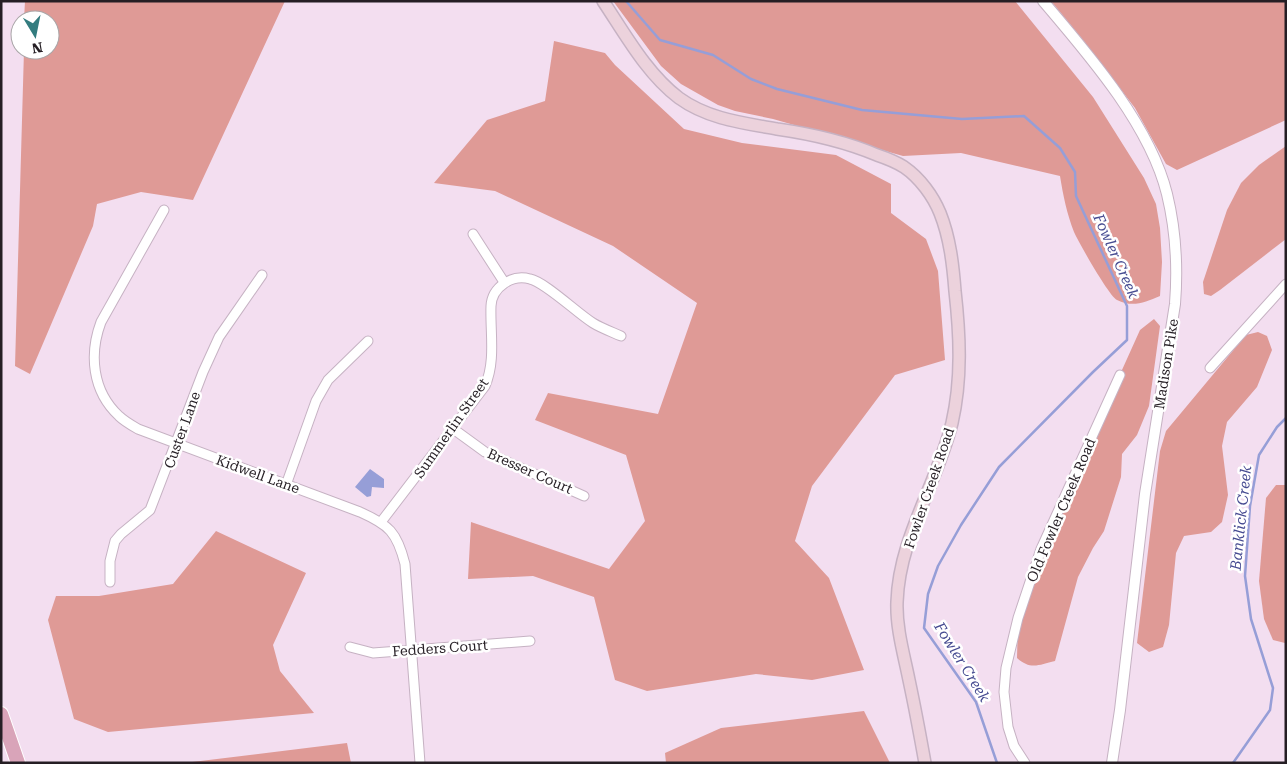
<svg xmlns="http://www.w3.org/2000/svg" width="1287" height="764" viewBox="0 0 1287 764" font-family="'Roboto Serif',serif">
<style>
.forest{fill:#df9a96}
.water{fill:#969ed7}
.lines{fill:none;stroke-linecap:round;stroke-linejoin:round}
.stream{stroke:#969ed7;stroke-width:2.5}
.minor-casing{stroke:#c6b2c3;stroke-width:11}
.tertiary-casing{stroke:#c6b2c3;stroke-width:12}
.secondary-casing{stroke:#c6b2c3;stroke-width:14}
.primary-casing{stroke:#fff;stroke-width:16}
.minor{stroke:#fff;stroke-width:9}
.tertiary{stroke:#fff;stroke-width:10}
.secondary{stroke:#ecd2dc;stroke-width:11}
.primary{stroke:#d9a4b9;stroke-width:14}
.labels{text-anchor:middle;dominant-baseline:central;stroke-width:5;stroke-linejoin:round;paint-order:stroke}
.street-label{font-size:14px;fill:#251e24;stroke:#fff}
.water-label{font-size:15px;font-style:italic;fill:#464b91;stroke:#fff}
</style>
<rect width="100%" height="100%" fill="#f3def0"/>
<g class="forest">
<polygon points="25,1 285,1 193,200 141,192 97,204 93,226 30,374 15,366 24,50 50,50 50,20 24,20"/>
<path d="M 613,1 L 1015,1 L 1093,97 L 1144,178 L 1156,204 L 1160,228 L 1162,262 L 1160,296 C 1145,302 1133,308 1117,300 C 1109,296 1079,243 1074,232 C 1067,214 1063,195 1060,176 L 961,153 L 903,156 L 773,119 L 735,111 L 718,105 L 681,84 L 661,66 Z"/>
<polygon points="1051,1 1286,1 1286,120 1177,170 1166,164 1135,108 1083,40"/>
<polygon points="554,41 605,53 615,65 684,129 742,143 836,155 891,184 891,213 926,239 938,271 945,360 895,375 812,486 795,541 829,578 864,670 812,680 756,674 647,691 615,680 594,597 533,576 468,579 471,522 609,569 645,521 626,455 535,420 548,393 658,414 697,303 613,246 495,191 434,183 487,120 545,101"/>
<polygon points="1286,146 1286,239 1220,290 1211,296 1204,294 1203,282 1227,210 1241,183 1259,165"/>
<path d="M 1154,319 L 1160,326 L 1149,406 L 1137,435 L 1122,454 L 1121,477 L 1104,531 L 1093,548 L 1078,577 L 1055,661 C 1039,665 1030,670 1017,658 L 1018,618 L 1067,492 L 1140,330 Z"/>
<polygon points="1258,332 1267,336 1272,350 1257,387 1227,422 1222,446 1228,495 1222,522 1211,532 1184,536 1176,553 1169,625 1163,647 1149,652 1137,643 1160,451 1166,431 1246,335"/>
<polygon points="1276,485 1286,485 1285,643 1273,640 1264,619 1259,581 1266,498"/>
<polygon points="216,531 306,573 273,645 280,671 314,713 108,732 74,719 48,620 56,596 99,596 173,584"/>
<polygon points="864,711 890,763 666,763 665,753 721,728"/>
<polygon points="347,743 351,763 184,763"/>
</g>
<polygon class="water" points="370,469 384,479 384,488 372,487 371,496 367,497 355,487"/>
<g class="lines">
<g class="stream">
<polyline points="626,1 660,40 713,55 751,79 777,89 862,110 962,119 1024,116 1060,148 1075,172 1076,196 1127,306 1127,340 1093,372 999,467 961,525 938,566 928,594 924,628 976,702 997,763"/>
<polyline points="1233,763 1270,710 1273,688 1251,619 1245,576 1250,506 1259,455 1277,427 1286,418"/>
</g>
<defs>
<g id="minor">
<path d="M 164,210 L 101,322 C 89,354 92,391 119,416 C 124,421 131,425 138,429 L 360,512 C 389,525 397,532 405,564 L 420,763"/>
<polyline points="473,234 504,282"/>
<polyline points="1210,368 1286,284"/>
<polyline points="452,428 485,452 584,496"/>
<polyline points="286,485 316,401 328,380 368,341"/>
<path d="M 381,522 L 485,386 C 496,361 490,332 491,306 C 492,287 512,274 530,279 C 545,282 577,313 593,323 C 601,328 612,332 621,336"/>
<polyline points="110,582 110,561 115,541 121,534 150,510 203,372 219,337 262,275"/>
<polyline points="350,647 373,653 530,641"/>
<polyline points="1025,763 1014,746 1008,727 1004,692 1006,668 1018,618 1041,549 1120,375"/>
</g>
<path id="tertiary" d="M 1043,1 C 1089,55 1150,125 1167,194 C 1176,231 1178,266 1175,304 L 1145,494 L 1120,710 L 1112,763"/>
<path id="secondary" d="M 603,1 C 625,34 647,74 679,98 C 708,119 743,123 777,129 C 812,134 844,141 877,155 C 886,158 896,162 904,167 C 920,178 933,196 940,213 C 950,238 953,265 955,291 C 960,335 962,379 952,423 C 937,484 899,538 897,602 C 896,628 904,655 909,680 C 915,708 920,735 925,763"/>
<polyline id="primary" points="1,714 18,763"/>
</defs>
<use href="#minor" class="minor-casing"/>
<use href="#tertiary" class="tertiary-casing"/>
<use href="#secondary" class="secondary-casing"/>
<use href="#primary" class="primary-casing"/>
<use href="#minor" class="minor"/>
<use href="#tertiary" class="tertiary"/>
<use href="#secondary" class="secondary"/>
<use href="#primary" class="primary"/>
</g>
<g class="labels">
<g class="street-label">
<text transform="translate(1166 364) rotate(-81)">Madison Pike</text>
<text transform="translate(451 428) rotate(-55)">Summerlin Street</text>
<text transform="translate(182 430) rotate(-70)">Custer Lane</text>
<text transform="translate(530 471) rotate(24)">Bresser Court</text>
<text transform="translate(258 474) rotate(20)">Kidwell Lane</text>
<text transform="translate(929 488) rotate(-71)">Fowler Creek Road</text>
<text transform="translate(1061 510) rotate(-67)">Old Fowler Creek Road</text>
<text transform="translate(440 648) rotate(-4)">Fedders Court</text>
</g>
<g class="water-label">
<text transform="translate(1116 256) rotate(66)">Fowler Creek</text>
<text transform="translate(1241 518) rotate(-84)">Banklick Creek</text>
<text transform="translate(962 662) rotate(58)">Fowler Creek</text>
</g>
</g>
<rect width="1287" height="764" fill="none" stroke="#251e24" stroke-width="5"/>
<g transform="translate(35 35) rotate(170)"><circle r="24" fill="#ffffff" stroke="#a8a5a7"/>
<path d="M0-4L9 19L0 12L-9 19Z" fill="#337c7f"/>
<text y="-8" font-size="14" font-weight="bold" text-anchor="middle" fill="#251e24">N</text>
</g>
</svg>
